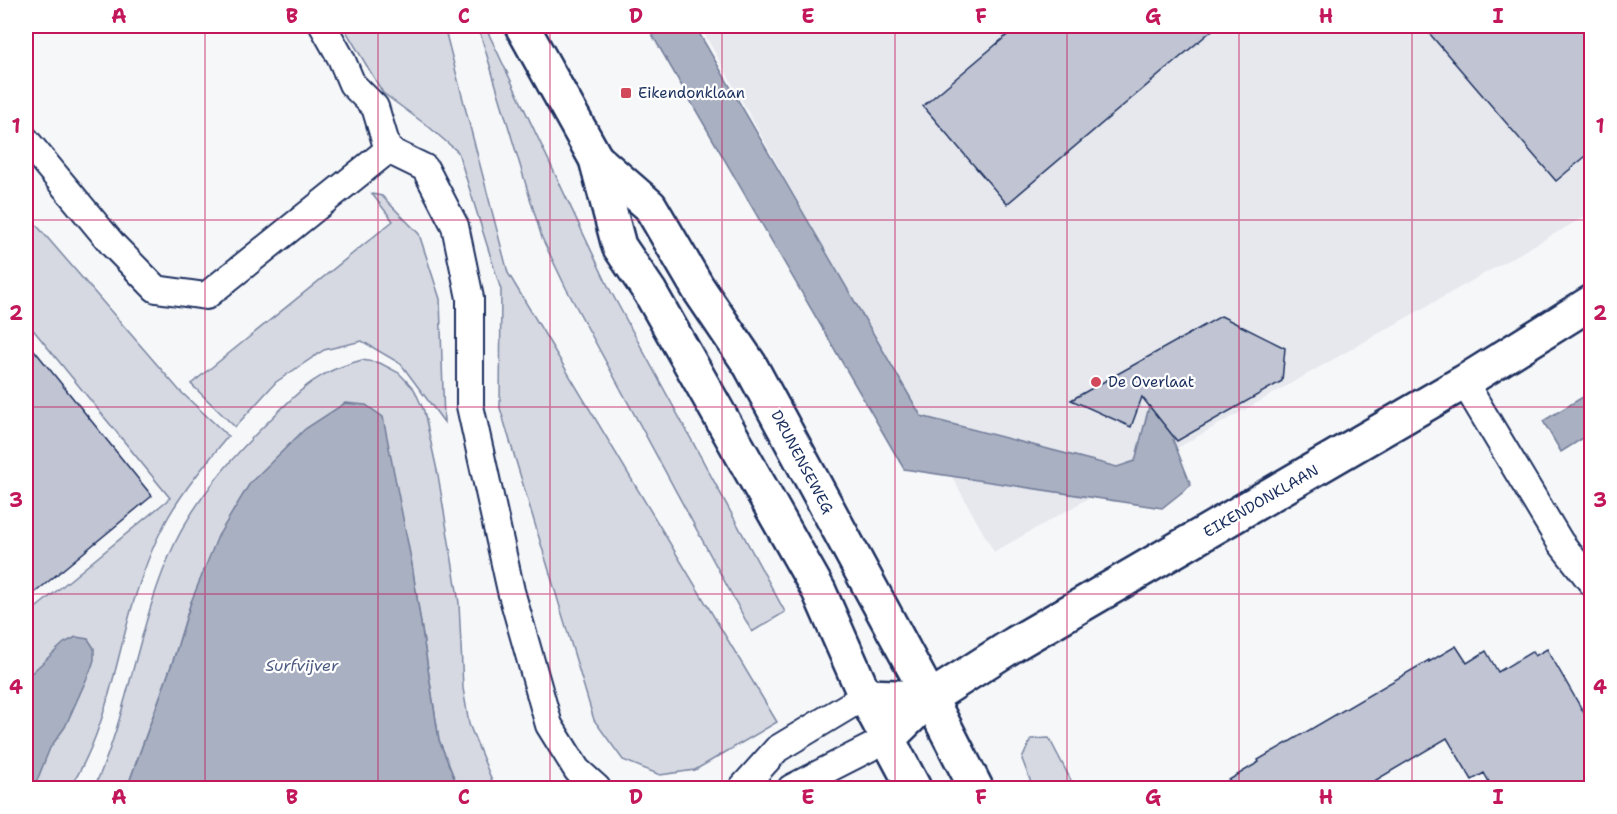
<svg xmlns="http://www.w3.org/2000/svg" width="1617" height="814" viewBox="0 0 1617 814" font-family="'Shantell Sans',sans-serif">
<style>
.built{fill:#e6e8ee}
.green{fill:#d6d9e2;stroke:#7884a0;stroke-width:1.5}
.water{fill:#a9b0c1;stroke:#707c99;stroke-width:1.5}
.building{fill:#c0c4d3;stroke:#1b2f5e;stroke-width:1.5}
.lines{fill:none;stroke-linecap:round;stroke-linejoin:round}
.service-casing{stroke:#1b2f5e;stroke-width:30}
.minor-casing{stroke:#1b2f5e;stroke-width:38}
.tertiary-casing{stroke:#1b2f5e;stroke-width:38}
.service{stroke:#fff;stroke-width:26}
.minor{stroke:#fff;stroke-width:33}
.tertiary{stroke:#fff;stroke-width:33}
.grid{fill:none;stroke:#c2185b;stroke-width:1.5;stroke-opacity:0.55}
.poi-dot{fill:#d1495b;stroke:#fff;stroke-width:2}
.labels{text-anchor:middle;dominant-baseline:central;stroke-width:4.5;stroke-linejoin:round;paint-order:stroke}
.poi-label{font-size:15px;fill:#1b2f5e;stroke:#fff;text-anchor:start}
.street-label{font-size:15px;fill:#1b2f5e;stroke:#fff}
.water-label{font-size:16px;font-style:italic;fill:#4d5c81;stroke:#fff}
.neatline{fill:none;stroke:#c2185b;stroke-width:2}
.grid-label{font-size:20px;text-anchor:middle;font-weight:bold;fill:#c2185b}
</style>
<rect width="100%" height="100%" fill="#f6f7f9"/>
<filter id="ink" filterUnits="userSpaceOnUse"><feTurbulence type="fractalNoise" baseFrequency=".0167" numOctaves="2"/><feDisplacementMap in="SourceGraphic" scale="12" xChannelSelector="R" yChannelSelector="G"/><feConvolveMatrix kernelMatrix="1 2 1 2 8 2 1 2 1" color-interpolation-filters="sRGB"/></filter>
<g filter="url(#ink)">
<polygon class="built" points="700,26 1591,26 1591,213 994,552"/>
<g class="green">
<polygon points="343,26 444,26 508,273 777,722 695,770 660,775 623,760 594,720 500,408 501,290 458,152 429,127 383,93"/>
<polygon points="478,26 485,26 609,288 785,612 752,632 566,288 542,238"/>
<polygon points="372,194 382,196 419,234 440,299 444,422 401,364 362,341 324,350 276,382 235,427 191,384 393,221"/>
<path d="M 26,213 L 179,390 L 228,436 C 205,465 178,496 162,529 C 149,553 140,581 132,607 C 114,669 105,733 70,788 L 26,788 L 26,616 L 170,498 L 26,321 Z"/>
<path d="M 362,360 L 380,363 L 399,373 L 414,389 L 424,411 L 438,475 L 459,603 L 463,688 L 469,724 L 495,788 L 458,788 L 439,740 L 411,559 L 191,602 L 174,658 L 127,788 L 94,788 C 130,710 138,621 175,543 C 197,498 230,459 266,424 C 299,391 315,372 362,360 Z"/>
<polygon points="1049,738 1075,788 1033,788 1022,759 1031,739"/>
</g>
<g class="water">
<polygon points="647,26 695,26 921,416 1117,467 1135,461 1151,399 1202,410 1173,440 1191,485 1162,508 904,469"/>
<polygon points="1591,392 1591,433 1561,452 1543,421"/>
<polygon points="345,403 366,405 383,417 411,559 439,740 458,788 127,788 174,658 191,602 218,536 250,483 305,429"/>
<polygon points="76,637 88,639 94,648 94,660 91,669 65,727 50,748 34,788 26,788 26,678 64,643"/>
</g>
<g class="building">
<polygon points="1018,26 1217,26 1007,204 923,106"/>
<polygon points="1423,26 1592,26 1592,151 1556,181"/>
<polygon points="1221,316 1285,348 1282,381 1177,441 1142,397 1131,427 1071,400"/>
<polygon points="26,340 152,496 26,600"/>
<polygon points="1456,646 1467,663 1486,651 1498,672 1533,651 1535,656 1547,649 1592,727 1592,789 1493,789 1484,773 1472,780 1447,738 1361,789 1214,789 1259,762 1258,760 1429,660 1429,662"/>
</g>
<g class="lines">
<defs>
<g id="service">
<polyline points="323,26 341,58 352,84 375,107 388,150 425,168 455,226 470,298 470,406 511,591 549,725 577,770 597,788"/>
<polyline points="26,140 113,245 156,289 206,296 388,150"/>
<polyline points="1464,382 1560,542 1592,583"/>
<polyline points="742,788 777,749 865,696"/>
<polyline points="791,788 889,738"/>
</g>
<g id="minor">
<polyline points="865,696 930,698"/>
<polyline points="889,738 930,698 1016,643 1464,382 1592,302"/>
</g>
<g id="tertiary">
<polyline points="522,26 596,159 619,246 650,292 819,591 865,696 914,788"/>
<polyline points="596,159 650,206 698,288 750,365 930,698 976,788"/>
</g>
</defs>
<use href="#service" class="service-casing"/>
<use href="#minor" class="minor-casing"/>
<use href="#tertiary" class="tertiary-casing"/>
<use href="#service" class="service"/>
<use href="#minor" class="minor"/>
<use href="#tertiary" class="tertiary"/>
</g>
</g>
<path class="grid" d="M 205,26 L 205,788M 378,26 L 378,788M 550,26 L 550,788M 722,26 L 722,788M 895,26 L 895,788M 1067,26 L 1067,788M 1239,26 L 1239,788M 1412,26 L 1412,788M 26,220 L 1592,220M 26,407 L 1592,407M 26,594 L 1592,594"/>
<g class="poi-dot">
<rect x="620" y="87" width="12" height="12" rx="3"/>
<circle cx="1096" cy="382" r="6"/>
</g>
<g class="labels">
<g class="poi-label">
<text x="638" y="93">Eikendonklaan</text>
<text x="1108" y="382">De Overlaat</text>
</g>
<g class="street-label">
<text transform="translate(802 462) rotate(62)">DRUNENSEWEG</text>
<text transform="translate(1261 501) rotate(-30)">EIKENDONKLAAN</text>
</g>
<g class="water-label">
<text x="302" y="665">Surfvijver</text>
</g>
</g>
<rect width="1617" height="814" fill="none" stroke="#fff" stroke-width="66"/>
<rect x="33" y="33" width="1551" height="748" class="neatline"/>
<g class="grid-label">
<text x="119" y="23">A</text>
<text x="292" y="23">B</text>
<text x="464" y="23">C</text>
<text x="636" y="23">D</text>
<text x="808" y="23">E</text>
<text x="981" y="23">F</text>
<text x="1153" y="23">G</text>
<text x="1326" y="23">H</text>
<text x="1498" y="23">I</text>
<text x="16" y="133">1</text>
<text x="1600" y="133">1</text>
<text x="16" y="320">2</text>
<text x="1600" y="320">2</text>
<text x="16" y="507">3</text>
<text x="1600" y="507">3</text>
<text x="16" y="694">4</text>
<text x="1600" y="694">4</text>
<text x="119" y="804">A</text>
<text x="292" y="804">B</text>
<text x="464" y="804">C</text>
<text x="636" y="804">D</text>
<text x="808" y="804">E</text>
<text x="981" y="804">F</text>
<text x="1153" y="804">G</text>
<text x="1326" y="804">H</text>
<text x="1498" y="804">I</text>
</g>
</svg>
